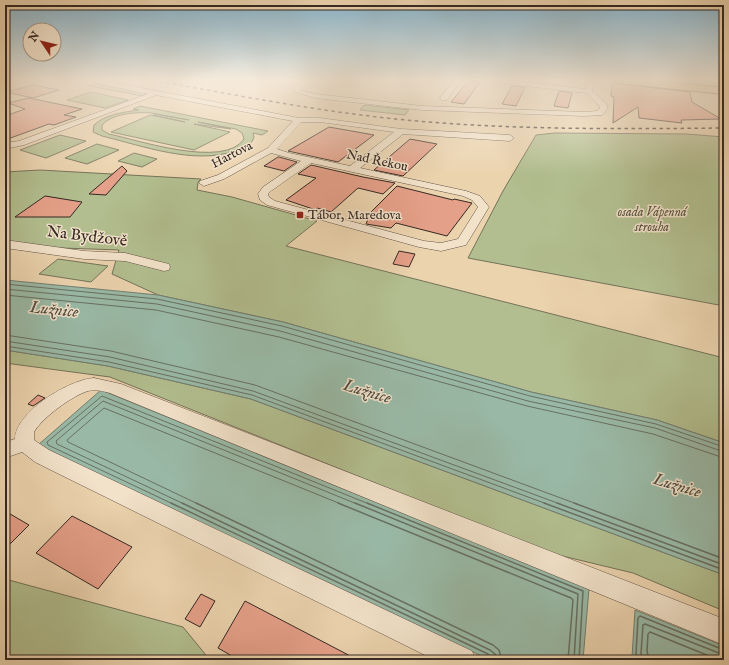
<svg xmlns="http://www.w3.org/2000/svg" width="729" height="665" viewBox="0 0 729 665" font-family="'IM FELL English',serif">
<style>
.green{fill:#b2be8f;stroke:#747359;fill-rule:evenodd}
.water{fill:#99b9a6;stroke:#717f72}
.lines{fill:none;stroke-linecap:round;stroke-linejoin:round}
.shore-far1{stroke:#677064;stroke-width:1}
.shore{stroke:#677064;stroke-width:1.5}
.building{fill:#e5a089;stroke:#352823}
.minor-casing{stroke:#625346;stroke-width:1}
.major-casing{stroke:#352823;stroke-width:2}
.minor{fill:#f2e2ca;fill-rule:evenodd}
.major{fill:#e6ba77;fill-rule:evenodd}
.rail{stroke:#352823;stroke-width:1.5;stroke-dasharray:3.5 3.5;stroke-linecap:butt}
.poi-dot{fill:#8f2418;stroke:#f2e2ca;stroke-width:1.5}
.labels{text-anchor:middle;dominant-baseline:central;stroke-width:3;stroke-linejoin:round;paint-order:stroke}
.far-street-label{font-size:13px;fill:#352823;stroke:#f2e2ca}
.far-park-label{font-size:13px;font-style:italic;fill:#544e3e;stroke:#f2e2ca}
.far-poi-label{font-size:13px;fill:#352823;stroke:#f2e2ca;text-anchor:start}
.street-label{font-size:16px;fill:#352823;stroke:#f2e2ca}
.water-label{font-size:17px;font-style:italic;fill:#4e4c44;stroke:#f2e2ca}
</style>
<rect width="100%" height="100%" fill="#ebd3ae"/>
<filter id="stains"><feTurbulence type="fractalNoise" baseFrequency=".005" numOctaves="4"/><feColorMatrix values="0 0 0 0 .2 0 0 0 0 .09 0 0 0 0 .02 0 0 0 .5 -.17"/></filter>
<radialGradient id="worn" r=".72"><stop offset=".6" stop-color="#630" stop-opacity="0"/><stop offset="1" stop-color="#630" stop-opacity=".3"/></radialGradient>
<g class="green">
<polygon points="639,80 710,80 724,83 724,89"/>
<polygon points="95,84 143,92 146,94 143,96 89,86"/>
<polygon points="91,92 128,100 105,108 67,100"/>
<polygon points="364,105 409,110 405,115 360,110"/>
<path d="M 140,106 L 268,131 L 262,135 L 253,133 L 254,137 C 252,145 243,149 235,151 C 194,165 143,146 102,136 L 93,132 L 94,125 C 106,114 124,112 139,110 L 133,109 ZM 152,113 L 189,120 L 154,114 L 153,115 L 185,122 L 150,115 L 111,132 L 194,150 L 230,132 L 194,124 L 231,129 L 198,122 L 236,129 L 242,133 L 244,139 C 224,169 138,140 109,134 L 102,130 L 102,125 C 113,113 136,112 152,113 Z"/>
<polygon points="555,133 686,134 724,137 724,306 468,258 503,191 536,135"/>
<polygon points="60,135 86,141 46,158 20,150"/>
<polygon points="97,144 119,150 87,164 65,158"/>
<polygon points="134,153 157,159 142,167 118,161"/>
<polygon points="40,170 201,179 198,182 197,190 232,197 317,221 286,246 724,358 724,443 657,420 531,392 283,322 158,295 112,274 119,250 5,246 5,172"/>
<polygon points="58,259 108,266 91,282 39,274"/>
<polygon points="5,350 108,366 251,399 724,575 724,611 633,573 550,553 110,377 5,363"/>
<polygon points="5,579 183,627 210,660 5,660"/>
</g>
<g class="water">
<polygon points="5,280 158,295 283,322 531,392 657,420 724,443 724,575 251,399 108,366 5,350"/>
<polygon points="101,390 589,589 583,660 490,660 38,445"/>
<polygon points="635,610 724,646 724,660 638,660 632,657"/>
</g>
<g class="lines">
<g class="shore-far1">
<polyline points="5,284 157,299 282,326 530,396 656,424 724,447"/>
<polyline points="5,289 157,304 280,331 528,401 655,428 724,452"/>
<polyline points="5,295 156,310 279,337 527,406 653,434 724,458"/>
<polyline points="5,335 111,351 255,385 577,504"/>
<polyline points="5,341 110,357 253,391 560,504"/>
<polyline points="5,346 109,362 252,395 547,504"/>
<polyline points="173,504 48,445 47,442 102,396 369,504"/>
<polyline points="184,504 57,444 56,441 103,401 357,504"/>
<polyline points="198,504 68,442 67,440 104,408 341,504"/>
</g>
<g class="shore">
<polyline points="171,503 488,654 491,660"/>
<polyline points="182,503 490,650 495,654 496,660"/>
<polyline points="196,503 493,645 499,650 502,660"/>
<polyline points="338,503 571,598 573,600 568,660"/>
<polyline points="355,503 578,594 574,660"/>
<polyline points="367,503 583,591 579,660"/>
<polyline points="544,503 724,570"/>
<polyline points="557,503 724,565"/>
<polyline points="574,503 724,559"/>
<polyline points="638,660 636,654 638,618 640,616 724,650"/>
<polyline points="643,660 641,653 643,625 645,624 724,655"/>
<polyline points="649,660 647,651 648,634 650,632 719,660"/>
</g>
</g>
<g class="building">
<polygon points="469,80 480,82 464,104 451,102"/>
<polygon points="612,83 690,92 692,102 721,119 681,120 682,123 639,118 638,107 613,123 614,97 611,96"/>
<polygon points="33,85 59,90 33,98 6,92"/>
<polygon points="512,86 525,87 516,106 502,104"/>
<polygon points="559,91 572,93 568,108 554,106"/>
<polygon points="29,98 82,109 64,115 76,117 54,125 49,124 5,140 5,116 25,109 8,103"/>
<polygon points="329,127 374,135 338,162 288,151"/>
<polygon points="410,139 437,144 403,176 374,170"/>
<polygon points="278,157 279,157 297,162 284,171 264,166"/>
<polygon points="311,165 363,177 395,183 383,194 358,188 331,212 317,208 316,210 286,200 316,178 298,174"/>
<polygon points="122,166 127,171 106,195 89,194"/>
<polygon points="397,186 453,200 454,199 472,203 447,236 396,223 391,228 366,224 371,212"/>
<polygon points="45,196 82,202 70,217 15,217"/>
<polygon points="399,251 415,254 409,267 393,264"/>
<polygon points="38,395 45,398 33,406 28,404"/>
<polygon points="5,511 29,525 5,549"/>
<polygon points="72,516 132,547 98,589 36,553"/>
<polygon points="201,594 215,601 200,627 185,619"/>
<polygon points="245,601 358,660 239,660 218,648"/>
</g>
<g class="lines">
<defs>
<g id="minor">
<path d="M 83,80 L 99,80 L 299,118 L 320,118 L 401,129 L 510,135 L 514,138 L 510,141 L 403,134 L 360,168 L 466,191 L 480,196 L 489,207 L 466,245 L 441,251 L 419,247 L 267,205 L 260,200 L 258,194 L 263,187 L 301,161 L 271,153 L 224,179 L 204,186 L 199,183 L 200,181 L 218,175 L 268,148 L 293,121 L 156,95 L 24,145 L 5,149 L 5,143 L 19,141 L 148,94 ZM 301,122 L 320,122 L 394,132 L 350,166 L 289,153 L 277,149 ZM 311,163 L 463,196 L 472,200 L 478,207 L 458,239 L 441,243 L 424,241 L 275,201 L 269,197 L 268,194 L 271,191 Z"/>
<polygon points="303,80 311,80 300,90 315,94 422,106 584,112 597,111 600,108 599,106 587,93 473,80 501,80 586,89 588,80 594,80 592,91 606,103 608,109 602,115 584,116 422,110 315,98 295,92 293,89 294,88"/>
<polygon points="454,80 461,80 447,100 441,100 440,98"/>
<polygon points="5,240 84,251 125,253 169,264 170,267 169,270 164,271 125,261 84,259 5,248"/>
<path d="M 94,378 L 121,384 L 724,619 L 724,645 L 110,393 C 103,391 95,389 88,391 C 72,396 43,417 34,432 L 34,440 L 49,450 L 472,651 L 476,660 L 435,660 L 57,473 L 35,462 L 22,452 L 5,458 L 5,442 L 15,439 C 15,412 70,379 94,378 Z"/>
</g>
<polygon id="major" points="613,80 647,80 724,88 724,94 617,83"/>
</defs>
<use href="#minor" class="minor-casing"/>
<use href="#major" class="major-casing"/>
<use href="#minor" class="minor"/>
<use href="#major" class="major"/>
<path class="rail" d="M 152,80 C 236,95 321,112 406,120 C 512,130 618,129 724,128"/>
</g>
<linearGradient id="sky" x2="0" y2="1"><stop stop-color="#88b6ce"/><stop offset="0.46" stop-color="#f6ebdb"/><stop offset="1" stop-color="#f6ebdb" stop-opacity="0"/></linearGradient>
<rect width="729" height="174" fill="url(#sky)"/>
<rect class="poi-dot" x="296" y="211" width="8" height="8" rx="2"/>
<g class="labels">
<g class="far-street-label">
<text transform="translate(232 155) rotate(-27)">Hartova</text>
<text transform="translate(377 161) rotate(12)">Nad Řekou</text>
</g>
<g class="far-park-label">
<text x="652" y="212">osada Vápenná<tspan x="652" dy="15">strouha</tspan></text>
</g>
<g class="far-poi-label">
<text x="308" y="215">Tábor, Maredova</text>
</g>
<g class="street-label">
<text transform="translate(87 237) rotate(7)">Na Bydžově</text>
</g>
<g class="water-label">
<text transform="translate(54 310) rotate(6)">Lužnice</text>
<text transform="translate(367 392) rotate(17)">Lužnice</text>
<text transform="translate(677 486) rotate(17)">Lužnice</text>
</g>
</g>
<rect width="729" height="665" fill="none" stroke="#ebd3ae" stroke-width="20"/>
<rect x="6" y="6" width="717" height="653" fill="none" stroke="#352823" stroke-width="2"/>
<rect x="10" y="10" width="709" height="645" fill="none" stroke="#352823"/>
<g transform="translate(42 42) rotate(305)"><circle r="19" fill="#f2e2ca" stroke="#a69887"/>
<path d="M0-3L7 15L0 10L-7 15Z" fill="#8f2418"/>
<text y="-6" font-size="11" font-weight="bold" text-anchor="middle" fill="#352823">N</text>
</g>
<rect width="100%" height="100%" filter="url(#stains)"/>
<rect width="100%" height="100%" fill="url(#worn)"/>
</svg>
